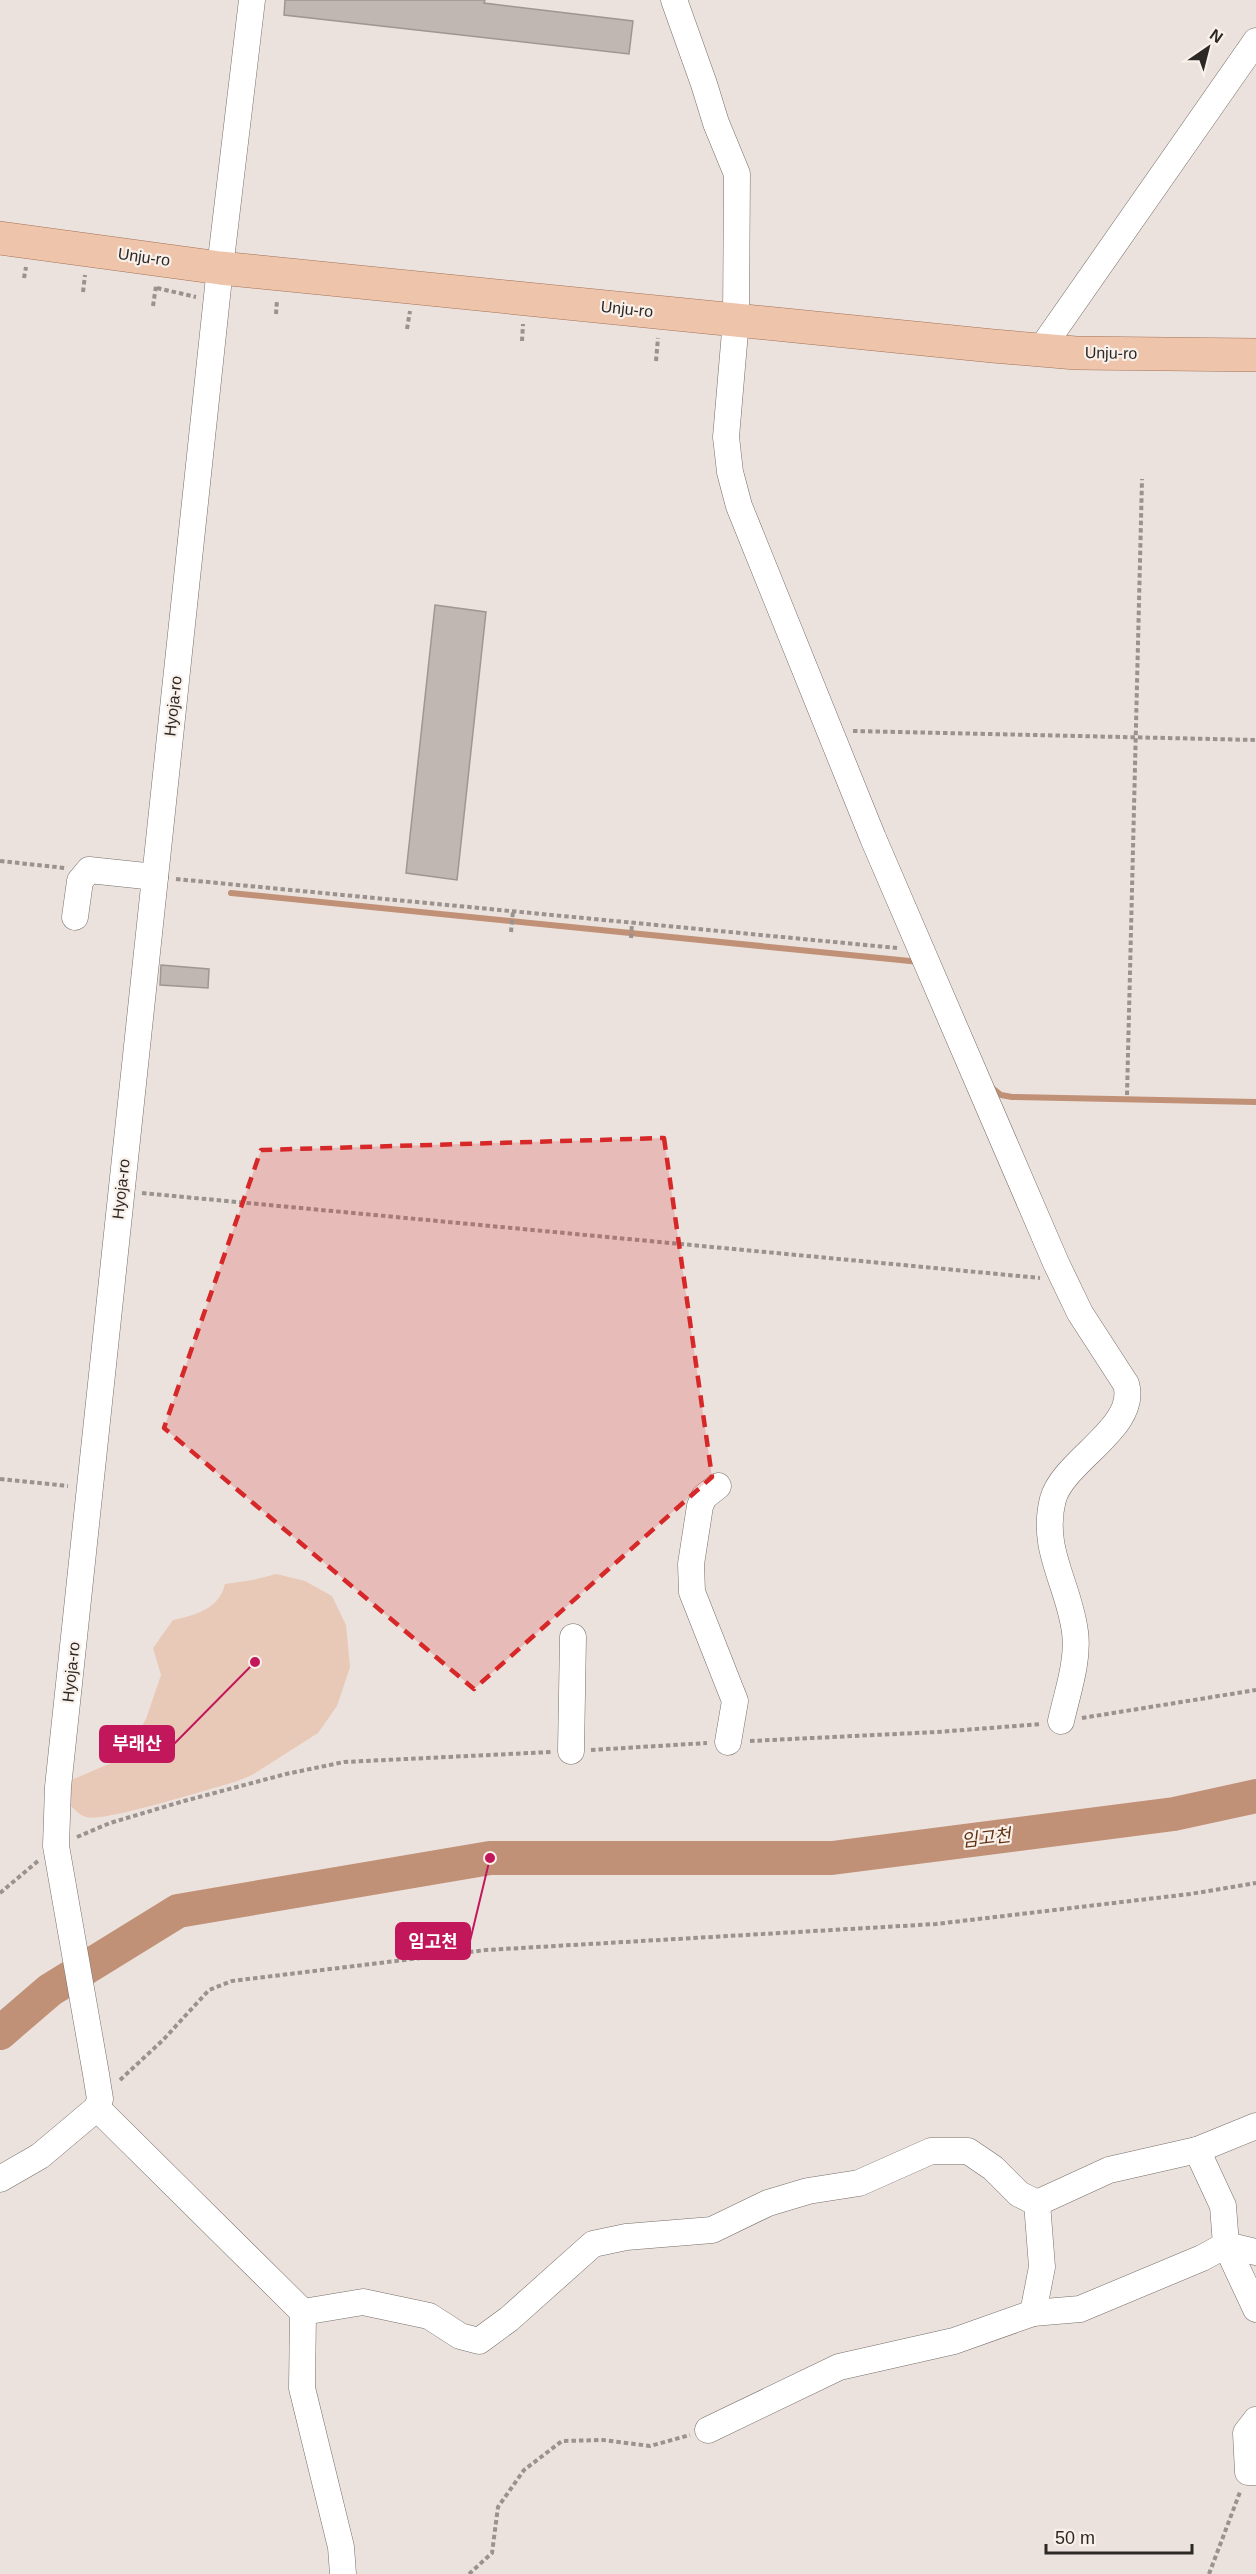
<svg xmlns="http://www.w3.org/2000/svg" width="1256" height="2574" viewBox="0 0 1256 2574" font-family="Helvetica,'Noto Sans KR',sans-serif">
<style>
.green{fill:#e8c8b6}
.lines{fill:none;stroke-linecap:round;stroke-linejoin:round}
.stream{stroke:#c09176;stroke-width:6}
.river{stroke:#c09176;stroke-width:34}
.building{fill:#c0b7b2;stroke:#9f9692;stroke-width:1.5}
.minor-casing{stroke:#766e69;stroke-width:27}
.major-casing{stroke:#a27358;stroke-width:34}
.path{stroke:#99928e;stroke-width:4;stroke-dasharray:4.5 3;stroke-linecap:butt}
.minor{stroke:#fff;stroke-width:26}
.major{stroke:#eec4ab;stroke-width:33}
.marked{fill:#d62828;fill-opacity:0.2;stroke:#d62828;stroke-width:4.5;stroke-dasharray:12 8;stroke-linejoin:round}
.labels{text-anchor:middle;dominant-baseline:central;stroke-width:4.5;stroke-linejoin:round;paint-order:stroke}
.street-label{font-size:16px;fill:#2c2826;stroke:#f9f0ea}
.water-label{font-size:18px;font-style:italic;fill:#5e3112;stroke:#f9f0ea}
.leader{fill:none;stroke:#c2185b;stroke-width:2}
.callout-dot{fill:#c2185b;stroke:#f9f0ea;stroke-width:2}
.callout{fill:#c2185b;stroke:#c2185b;stroke-width:2}
.callout-label{font-size:18px;text-anchor:middle;font-weight:bold;fill:#fff}
</style>
<rect width="100%" height="100%" fill="#ece2dd"/>
<path class="green" d="M 276,1574 L 305,1581 L 332,1596 L 346,1625 L 350,1667 L 337,1706 L 318,1733 L 252,1775 L 235,1782 C 212,1788 102,1823 86,1817 C 79,1815 73,1808 68,1803 L 69,1781 L 111,1763 L 134,1740 L 146,1719 L 161,1675 L 153,1648 L 173,1620 C 196,1615 219,1609 225,1584 L 253,1580 Z"/>
<g class="lines">
<g class="stream">
<polyline points="231,893 920,962"/>
<polyline points="991,1087 1001,1095 1012,1097 1256,1102"/>
</g>
<polyline class="river" points="0,2033 50,1990 178,1911 490,1858 832,1858 1174,1814 1256,1796"/>
</g>
<g class="building">
<polygon points="285,0 485,0 484,3 633,21 629,54 284,15"/>
<polygon points="435,605 486,612 457,880 406,873"/>
<polygon points="161,965 209,969 208,988 160,985"/>
</g>
<g class="lines">
<defs>
<g id="minor">
<path d="M 674,0 L 704,84 L 716,123 L 737,174 L 736,320 L 726,437 L 730,472 L 739,506 L 873,838 L 1056,1263 L 1080,1313 L 1126,1384 C 1139,1427 1064,1460 1053,1499 C 1040,1549 1069,1584 1075,1632 C 1079,1660 1067,1694 1061,1721"/>
<polyline points="1041,349 1256,41"/>
<polyline points="75,917 80,881 89,870 155,877"/>
<polyline points="718,1486 704,1497 700,1506 691,1564 692,1592 735,1701 728,1742"/>
<polyline points="571,1751 573,1637"/>
<polyline points="97,2108 100,2099 96,2074 56,1846 58,1787 220,268 252,0"/>
<polyline points="97,2108 303,2312 302,2388 341,2547 343,2574"/>
<polyline points="1197,2150 1223,2206 1226,2245 1256,2309"/>
<polyline points="0,2179 40,2156 97,2108"/>
<polyline points="303,2312 363,2302 429,2316 460,2336 479,2341 509,2319 593,2244 626,2237 712,2230 768,2203 808,2191 859,2183 931,2151 968,2151 993,2168 1019,2194 1037,2203 1109,2170 1197,2150 1256,2126"/>
<polyline points="1033,2313 1080,2309 1202,2258 1226,2245 1256,2252"/>
<polyline points="1256,2420 1246,2433 1248,2472 1256,2472"/>
<polyline points="708,2430 839,2367 954,2341 1033,2313 1042,2267 1037,2203"/>
</g>
<polyline id="major" points="0,238 220,268 993,346 1076,353 1256,355"/>
</defs>
<use href="#minor" class="minor-casing"/>
<use href="#major" class="major-casing"/>
<g class="path">
<polyline points="24,278 26,267"/>
<polyline points="157,288 196,297"/>
<polyline points="83,292 85,275"/>
<polyline points="153,306 156,286"/>
<polyline points="276,314 277,300"/>
<polyline points="407,329 410,311"/>
<polyline points="522,341 523,324"/>
<polyline points="656,361 658,338"/>
<polyline points="853,731 1256,740"/>
<polyline points="0,861 65,868"/>
<polyline points="176,879 897,948"/>
<polyline points="511,932 513,911"/>
<polyline points="631,938 632,923"/>
<polyline points="1127,1095 1142,479"/>
<polyline points="142,1193 1040,1278"/>
<polyline points="0,1479 68,1486"/>
<polyline points="1082,1718 1256,1690"/>
<polyline points="750,1741 937,1732 1042,1724"/>
<polyline points="591,1750 707,1743"/>
<polyline points="77,1837 110,1823 184,1801 286,1774 344,1762 551,1752"/>
<polyline points="0,1893 38,1861"/>
<polyline points="120,2080 163,2040 209,1990 232,1981 486,1950 936,1924 1190,1894 1256,1883"/>
<polyline points="469,2574 492,2553 498,2507 524,2470 562,2441 603,2440 650,2446 690,2435"/>
<polyline points="1209,2574 1240,2492"/>
</g>
<use href="#minor" class="minor"/>
<use href="#major" class="major"/>
</g>
<path class="marked" d="M 664,1138 L 712,1477 L 474,1689 L 164,1428 L 261,1150 Z"/>
<g class="labels">
<g class="street-label">
<text transform="translate(144 257) rotate(8)">Unju-ro</text>
<text transform="translate(627 309) rotate(6)">Unju-ro</text>
<text transform="translate(1111 353) rotate(1)">Unju-ro</text>
<text transform="translate(173 706) rotate(-84)">Hyoja-ro</text>
<text transform="translate(121 1189) rotate(-84)">Hyoja-ro</text>
<text transform="translate(71 1672) rotate(-84)">Hyoja-ro</text>
</g>
<g class="water-label">
<text transform="translate(986 1838) rotate(-7)">임고천</text>
</g>
</g>
<path class="leader" d="M255 1662L174 1744M490 1858L470 1941"/>
<g class="callout-dot">
<circle cx="255" cy="1662" r="6"/>
<circle cx="490" cy="1858" r="6"/>
</g>
<g class="callout">
<rect x="100" y="1726" width="74" height="36" rx="6"/>
<rect x="396" y="1923" width="74" height="36" rx="6"/>
</g>
<g class="callout-label">
<text x="137" y="1750">부래산</text>
<text x="433" y="1948">임고천</text>
</g>
<g transform="translate(1208 48) rotate(35)" stroke="#f9f0ea" stroke-width="4.5" paint-order="stroke">
<path d="M0-4.5L10 22L0 15L-10 22Z" fill="#2c2826"/>
<text y="-9" font-size="16" font-weight="bold" text-anchor="middle" fill="#2c2826">N</text>
</g>
<path d="M1046 2544v9h146v-9" fill="none" stroke="#2c2826" stroke-width="3"/>
<text x="1055" y="2544" font-size="18" fill="#2c2826" stroke="#f9f0ea" stroke-width="4.5" paint-order="stroke">50 m</text>
</svg>
